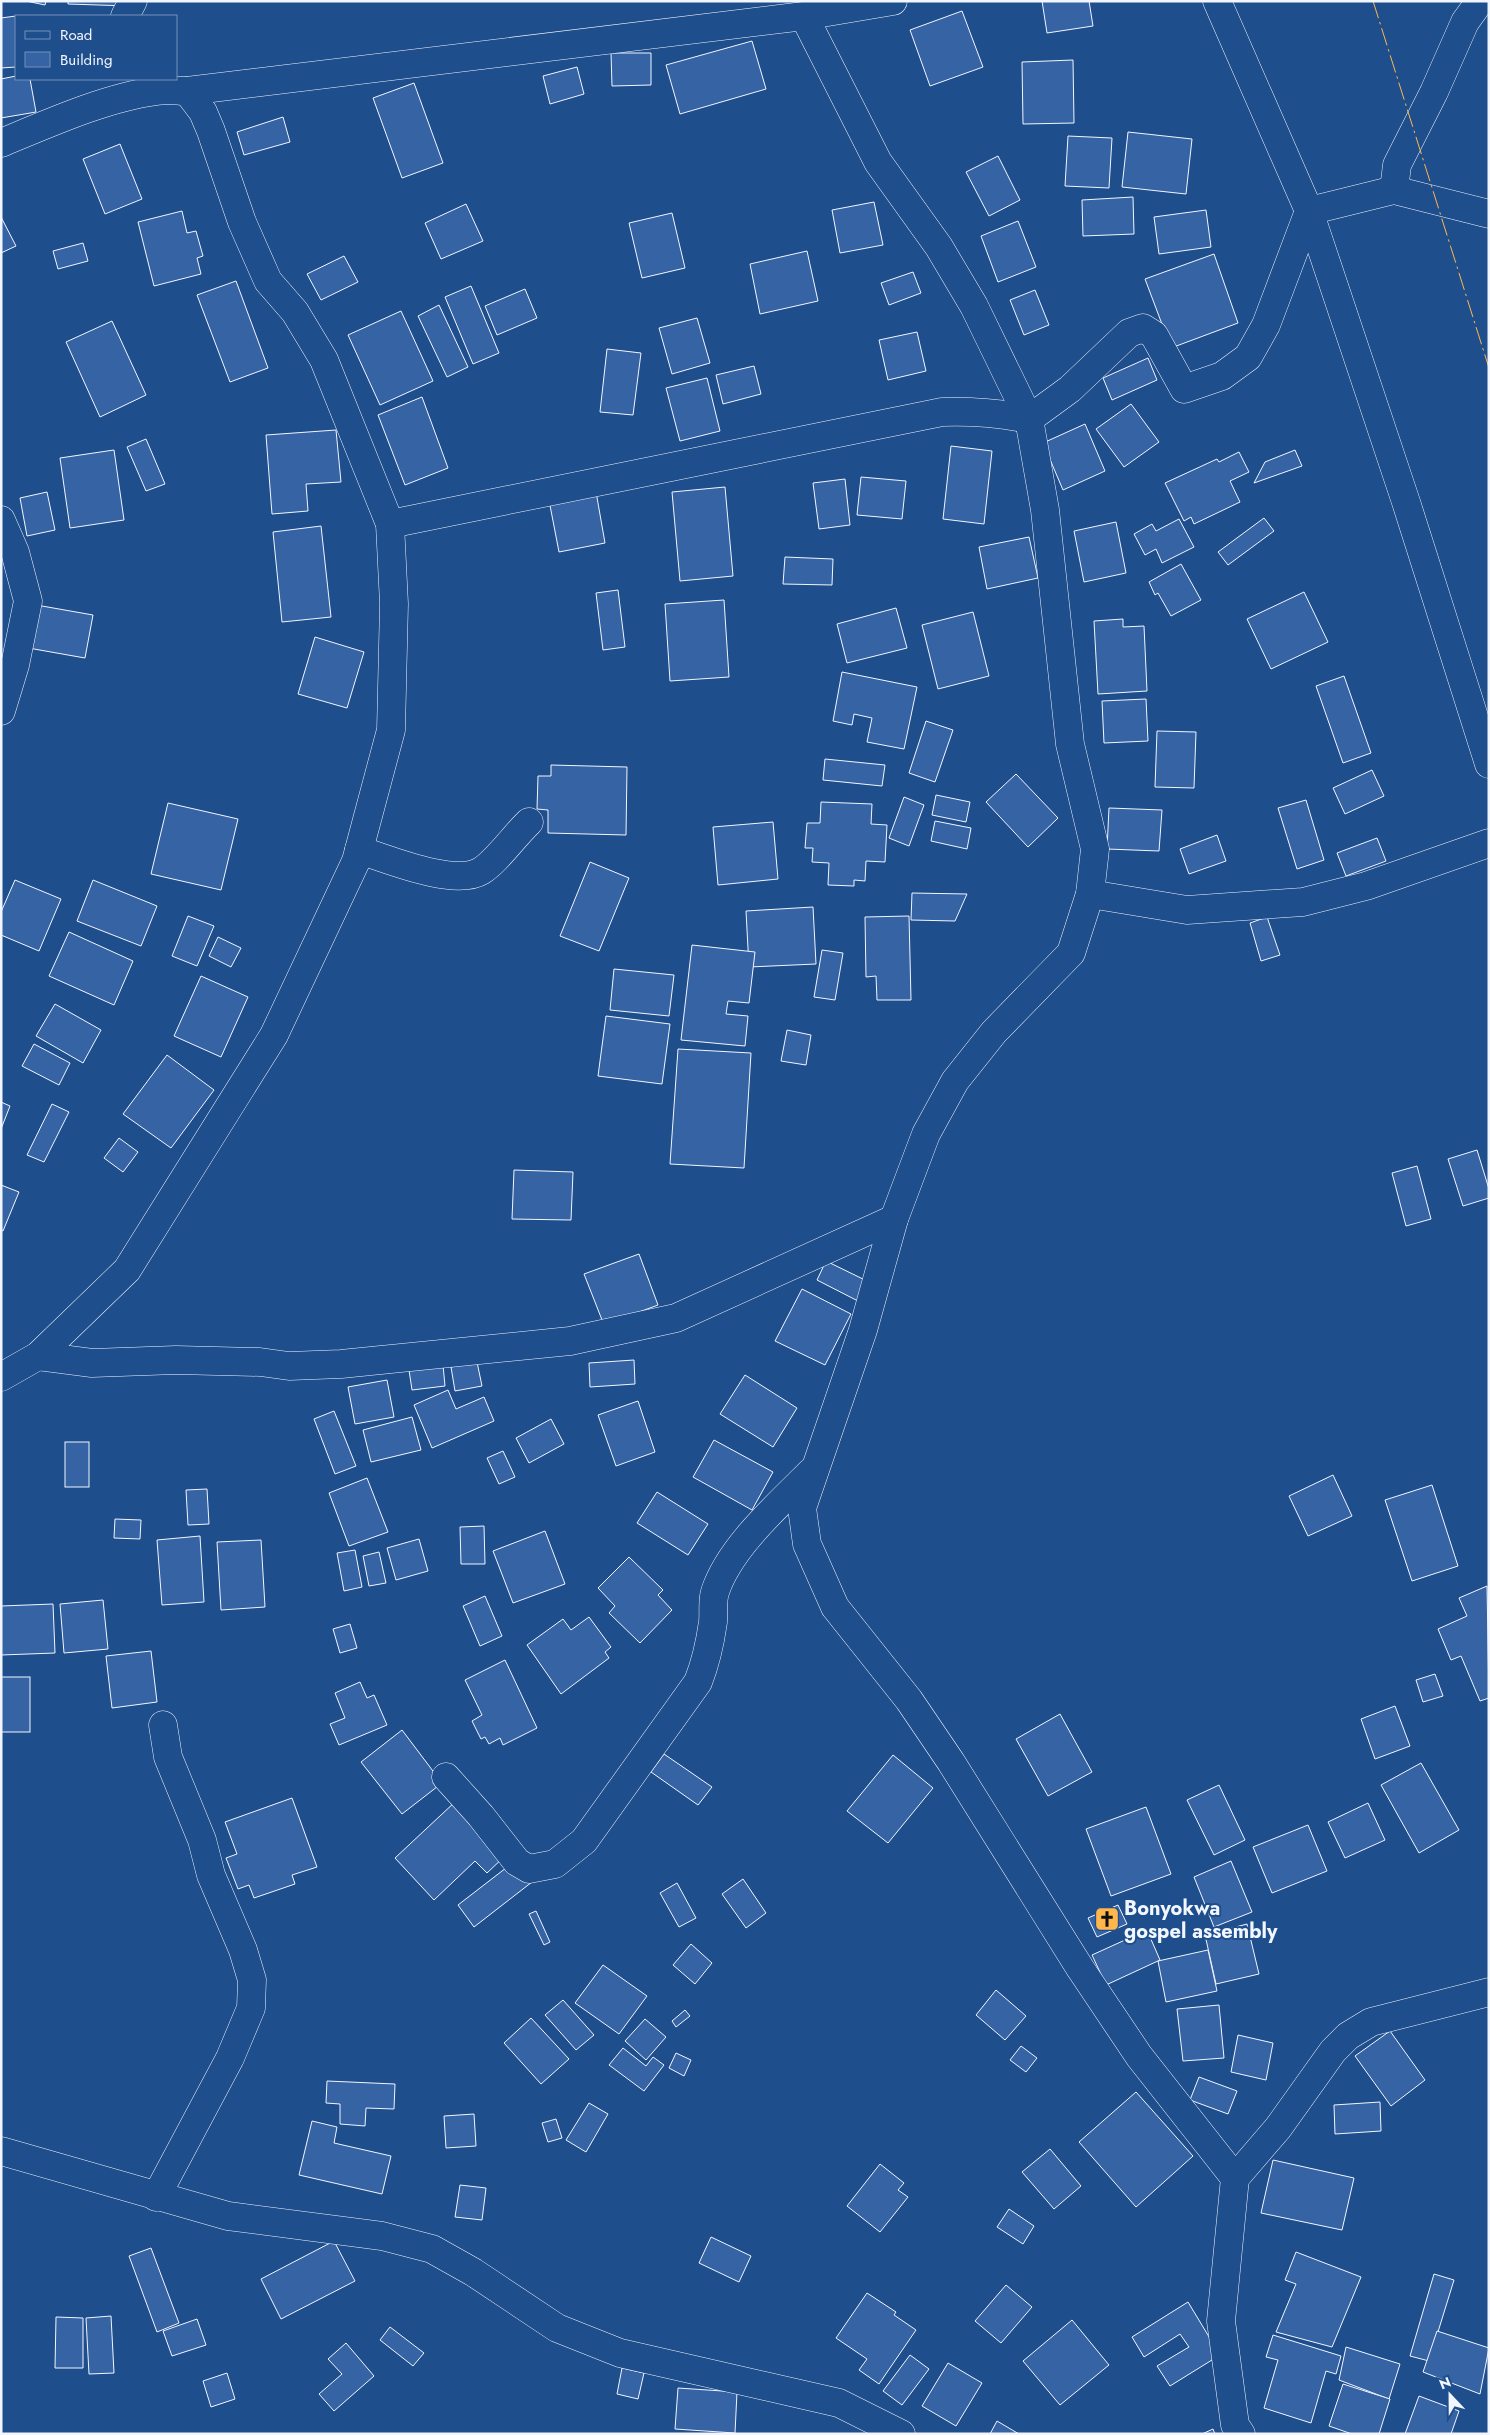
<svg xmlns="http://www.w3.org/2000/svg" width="1490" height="2435" viewBox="0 0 1490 2435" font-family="Jost,sans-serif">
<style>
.building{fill:#3563a3;stroke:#f2f6ff}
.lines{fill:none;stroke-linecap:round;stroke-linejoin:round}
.minor-casing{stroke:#f2f6ff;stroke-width:29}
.minor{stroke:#1f4e8c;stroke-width:28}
.power{stroke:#ffb74d;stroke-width:1;stroke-dasharray:18 4 2.5 4;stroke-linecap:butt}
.labels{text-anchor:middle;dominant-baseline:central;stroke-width:4;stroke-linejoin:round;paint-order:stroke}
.poi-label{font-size:20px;font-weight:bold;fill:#f2f6ff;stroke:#1f4e8c;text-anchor:start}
</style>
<rect width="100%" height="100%" fill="#1f4e8c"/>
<g class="building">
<polygon points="26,1 46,1 45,5"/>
<polygon points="68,1 130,1 129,6 68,4"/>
<polygon points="1042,1 1089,1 1093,26 1047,33"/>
<polygon points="962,11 983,67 930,86 910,30"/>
<polygon points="16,16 16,67 1,68 1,18"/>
<polygon points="752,41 766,89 680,114 666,65"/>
<polygon points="611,53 651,53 651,85 612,86"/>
<polygon points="1073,60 1074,123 1023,124 1022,62"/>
<polygon points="577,67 584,94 550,104 543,76"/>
<polygon points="16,76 16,79 30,79 36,112 1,118 1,79"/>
<polygon points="414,83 443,163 402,178 373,98"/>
<polygon points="283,117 290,142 244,155 237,132"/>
<polygon points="1128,132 1192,139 1186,194 1122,187"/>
<polygon points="1068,136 1112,138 1109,188 1065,186"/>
<polygon points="120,144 142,199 105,214 83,159"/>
<polygon points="998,156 1020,200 989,216 966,172"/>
<polygon points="1133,197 1134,234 1083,236 1082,200"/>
<polygon points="874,202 883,245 840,253 832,210"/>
<polygon points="466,204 483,241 441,259 425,223"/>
<polygon points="1206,210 1211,247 1159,254 1154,217"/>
<polygon points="182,211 187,233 196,231 203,256 197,258 201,274 154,286 138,222"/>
<polygon points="672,213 685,268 642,278 629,223"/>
<polygon points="1,217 16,246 1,253"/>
<polygon points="1018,221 1036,267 998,282 981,236"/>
<polygon points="83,243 88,261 58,269 53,251"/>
<polygon points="807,251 818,301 760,314 750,264"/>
<polygon points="1214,254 1238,323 1171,348 1145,279"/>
<polygon points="344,256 358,282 321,300 307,274"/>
<polygon points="913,272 921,293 889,305 881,283"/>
<polygon points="236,281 268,368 230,382 197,295"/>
<polygon points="471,286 499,353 473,364 445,297"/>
<polygon points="525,289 537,318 497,335 485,306"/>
<polygon points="1035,290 1049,325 1024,335 1010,300"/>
<polygon points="439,305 468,367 447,377 418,316"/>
<polygon points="401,311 433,381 380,405 348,335"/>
<polygon points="697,318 710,363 672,374 659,328"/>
<polygon points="112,321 146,395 100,417 66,342"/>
<polygon points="917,332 926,371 888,380 879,340"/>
<polygon points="607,349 641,353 633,415 600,412"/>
<polygon points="1148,358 1157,380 1112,400 1103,378"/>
<polygon points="754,366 761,394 723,404 716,375"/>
<polygon points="707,378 720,431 680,441 666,388"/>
<polygon points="422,397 448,468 405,485 378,415"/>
<polygon points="1131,404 1159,442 1124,467 1096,429"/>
<polygon points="1085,424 1105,471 1063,490 1043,443"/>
<polygon points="336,430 341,482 306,484 308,511 272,514 266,435"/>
<polygon points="146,439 165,484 146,491 127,447"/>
<polygon points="951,446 992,451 984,524 943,519"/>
<polygon points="114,450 124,520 70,528 60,458"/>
<polygon points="1295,450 1302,466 1254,483 1265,462"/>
<polygon points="1239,452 1249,472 1230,481 1240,502 1194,524 1191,517 1184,521 1165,483 1217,459 1219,462"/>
<polygon points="861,477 906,481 902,519 857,515"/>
<polygon points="845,479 850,525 819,529 813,483"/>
<polygon points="595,486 605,543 559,552 548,495"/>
<polygon points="725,487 733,576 680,581 672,492"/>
<polygon points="47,492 55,530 27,536 20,498"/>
<polygon points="1264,518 1274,531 1228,565 1218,552"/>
<polygon points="1179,519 1194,547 1162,563 1156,549 1145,555 1134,534 1152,524 1156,531"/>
<polygon points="1116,522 1126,573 1084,582 1074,531"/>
<polygon points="321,526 331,617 282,622 273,532"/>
<polygon points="1029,537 1038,578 987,589 979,547"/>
<polygon points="785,557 833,559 832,585 783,584"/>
<polygon points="1181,564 1201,600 1171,616 1158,593 1155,595 1149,582"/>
<polygon points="618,590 625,647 603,650 596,593"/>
<polygon points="1304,592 1328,642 1271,669 1247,619"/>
<polygon points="724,600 729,677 670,681 665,604"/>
<polygon points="25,603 93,615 85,658 17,646"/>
<polygon points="896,608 907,648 847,663 837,624"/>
<polygon points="973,612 989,676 938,689 922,625"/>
<polygon points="1123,619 1123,627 1144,626 1147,691 1098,694 1094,621"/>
<polygon points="315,637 364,652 347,708 298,694"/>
<polygon points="842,672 917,687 904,749 867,742 872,718 854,714 852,725 833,721"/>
<polygon points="1344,676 1371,753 1343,763 1316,686"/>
<polygon points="1146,699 1148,741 1104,743 1102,701"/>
<polygon points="926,721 953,730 935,782 909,773"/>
<polygon points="1157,731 1196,732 1194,788 1155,787"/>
<polygon points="825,759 885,765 882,786 823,780"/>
<polygon points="551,765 627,767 626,835 548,833 548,810 537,809 538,776 551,776"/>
<polygon points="1372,770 1384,796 1345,814 1333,788"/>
<polygon points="1016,774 1058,818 1028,847 986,802"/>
<polygon points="936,795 970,802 966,822 932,815"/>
<polygon points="904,797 924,805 909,846 889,838"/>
<polygon points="1306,800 1324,860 1297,869 1278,808"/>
<polygon points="821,802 872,804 871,824 887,825 885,862 866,861 865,881 854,880 854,886 828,885 829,863 812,862 813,848 805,848 807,823 820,823"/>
<polygon points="168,803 238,819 221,890 151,874"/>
<polygon points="1109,808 1162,810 1159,851 1107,849"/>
<polygon points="935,821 971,828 967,849 931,841"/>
<polygon points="773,822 778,879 718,885 713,827"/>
<polygon points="1217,835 1226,861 1189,874 1180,849"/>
<polygon points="1377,838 1386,861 1346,876 1337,853"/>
<polygon points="590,862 629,878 599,951 560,936"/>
<polygon points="15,880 61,899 39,951 1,935 1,912"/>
<polygon points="93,880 157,906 141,946 77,921"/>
<polygon points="912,893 967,894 955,921 911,920"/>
<polygon points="813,907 816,964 749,967 746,911"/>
<polygon points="188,916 214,926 197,966 172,956"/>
<polygon points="909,916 911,1000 877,1000 876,976 866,977 865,917"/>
<polygon points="1267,917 1280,955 1261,961 1250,923"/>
<polygon points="69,932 133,961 114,1005 49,976"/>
<polygon points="218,937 241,948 231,967 209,956"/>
<polygon points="692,945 755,952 749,1003 728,1001 726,1014 748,1016 745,1046 681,1040"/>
<polygon points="822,950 843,953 835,1000 814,997"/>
<polygon points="614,969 674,975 669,1016 610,1010"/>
<polygon points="201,976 248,997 221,1057 174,1036"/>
<polygon points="55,1004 101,1030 83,1063 36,1036"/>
<polygon points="606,1016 670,1024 662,1084 598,1076"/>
<polygon points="787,1030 811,1035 806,1065 781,1061"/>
<polygon points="34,1044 70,1063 59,1085 22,1066"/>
<polygon points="678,1049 751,1053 744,1168 670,1164"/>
<polygon points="167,1055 214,1090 171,1148 123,1114"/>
<polygon points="1,1102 10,1106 1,1129"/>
<polygon points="52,1104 69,1112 44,1162 27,1155"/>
<polygon points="119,1138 138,1152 123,1172 104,1158"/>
<polygon points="1477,1150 1489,1189 1489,1198 1463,1206 1448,1159"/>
<polygon points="1417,1166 1431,1219 1406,1226 1392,1173"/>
<polygon points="514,1170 573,1172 571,1220 512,1219"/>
<polygon points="1,1185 19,1192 3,1231 1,1230"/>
<polygon points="639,1254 658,1305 604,1325 584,1274"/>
<polygon points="826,1261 867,1281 858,1301 817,1280"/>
<polygon points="802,1289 851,1314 825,1365 775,1341"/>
<polygon points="634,1360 635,1384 590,1387 589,1363"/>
<polygon points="477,1362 482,1386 455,1391 451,1367"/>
<polygon points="443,1365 445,1386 412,1390 409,1370"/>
<polygon points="745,1375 797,1408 773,1447 720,1414"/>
<polygon points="387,1380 394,1417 355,1424 348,1387"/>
<polygon points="448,1390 456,1409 484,1397 494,1421 432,1448 414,1405"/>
<polygon points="638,1401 655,1452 616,1466 598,1415"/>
<polygon points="334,1411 356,1466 335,1474 314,1419"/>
<polygon points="412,1417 421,1450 371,1462 363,1430"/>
<polygon points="551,1419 564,1444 529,1463 516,1438"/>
<polygon points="714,1440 773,1472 752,1510 693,1477"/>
<rect x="65" y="1442" width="24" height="45"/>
<polygon points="503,1451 515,1477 499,1484 487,1458"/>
<polygon points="1333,1475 1352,1516 1308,1536 1289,1496"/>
<polygon points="367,1478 388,1532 349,1546 329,1493"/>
<polygon points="1432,1485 1458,1566 1412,1581 1385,1500"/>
<polygon points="207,1489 209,1524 188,1525 186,1490"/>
<polygon points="657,1492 708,1524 688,1555 637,1523"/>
<polygon points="115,1519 141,1520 140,1539 114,1538"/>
<polygon points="484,1526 485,1564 461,1564 460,1527"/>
<polygon points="545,1531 565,1584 513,1603 493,1551"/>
<polygon points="200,1536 204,1602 162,1605 157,1540"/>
<polygon points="419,1539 428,1571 396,1580 387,1548"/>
<polygon points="261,1540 265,1607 221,1610 217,1542"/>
<polygon points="355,1550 362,1587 344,1591 337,1553"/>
<polygon points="379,1552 386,1583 369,1586 363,1556"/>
<polygon points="629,1557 663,1590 658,1595 672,1610 640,1643 609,1613 615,1606 598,1588"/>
<polygon points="1487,1586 1489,1698 1480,1701 1461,1656 1451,1660 1438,1629 1467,1616 1459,1598"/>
<polygon points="485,1596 502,1636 480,1646 463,1606"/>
<polygon points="103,1600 108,1649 64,1653 60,1604"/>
<polygon points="53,1604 55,1653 1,1655 1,1606"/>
<polygon points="589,1617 611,1647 605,1652 609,1658 561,1694 527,1645 563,1619 571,1630"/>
<polygon points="350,1624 357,1648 340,1653 333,1629"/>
<polygon points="151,1651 157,1702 112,1708 106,1656"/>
<polygon points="505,1660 537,1728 503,1745 500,1738 489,1744 485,1737 481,1739 472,1721 482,1715 465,1680"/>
<polygon points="1435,1674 1443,1696 1423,1702 1416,1680"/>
<rect x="1" y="1677" width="29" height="55"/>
<polygon points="360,1682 367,1698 374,1695 387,1725 339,1745 330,1724 345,1718 335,1693"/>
<polygon points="1395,1706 1410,1746 1375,1759 1361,1719"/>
<polygon points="1060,1714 1092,1772 1048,1796 1016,1739"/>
<polygon points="402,1730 442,1783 402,1814 361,1762"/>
<polygon points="664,1754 712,1787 698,1805 651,1772"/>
<polygon points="893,1755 933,1788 888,1843 847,1811"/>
<polygon points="1421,1763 1459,1830 1419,1853 1381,1785"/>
<polygon points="1219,1785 1245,1840 1214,1855 1187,1800"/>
<polygon points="292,1798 317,1867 292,1875 295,1884 254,1898 249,1885 238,1889 226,1858 237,1854 225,1822"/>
<polygon points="456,1801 506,1855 487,1873 475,1861 434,1900 395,1858"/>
<polygon points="1368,1803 1385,1840 1345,1858 1328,1822"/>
<polygon points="1146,1807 1171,1874 1111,1896 1086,1829"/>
<polygon points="1308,1825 1327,1871 1272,1893 1253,1847"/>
<polygon points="515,1861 532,1882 474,1927 458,1905"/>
<polygon points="1231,1861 1252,1912 1214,1927 1194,1877"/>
<polygon points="743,1879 766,1913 746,1928 722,1894"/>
<polygon points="677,1883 696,1918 679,1927 660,1893"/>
<polygon points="1118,1905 1127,1924 1097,1937 1088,1918"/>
<polygon points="536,1911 550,1942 544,1945 529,1914"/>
<polygon points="1247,1924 1259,1974 1216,1984 1205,1935"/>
<polygon points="1147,1930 1160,1960 1106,1985 1092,1955"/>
<polygon points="691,1944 712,1963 695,1984 673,1965"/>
<polygon points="1208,1950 1217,1991 1166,2002 1158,1961"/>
<polygon points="603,1965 647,1996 619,2034 575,2003"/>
<polygon points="996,1990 1026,2016 1005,2040 976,2015"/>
<polygon points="563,2000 594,2035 576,2050 545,2015"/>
<polygon points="1219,2005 1224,2058 1183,2061 1177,2009"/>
<polygon points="685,2010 690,2016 676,2027 672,2021"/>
<polygon points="531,2018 569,2059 541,2084 504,2043"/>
<polygon points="645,2019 666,2037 646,2060 625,2041"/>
<polygon points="1390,2031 1425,2080 1391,2106 1355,2056"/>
<polygon points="1238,2035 1273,2043 1266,2080 1231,2072"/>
<polygon points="1021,2046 1037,2058 1026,2072 1010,2060"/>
<polygon points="623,2048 646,2066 653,2057 664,2065 644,2091 609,2065"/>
<polygon points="676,2053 691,2060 684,2076 669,2068"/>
<polygon points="1199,2077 1237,2091 1228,2114 1190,2100"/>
<polygon points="327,2081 395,2084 394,2109 366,2108 365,2126 340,2124 340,2104 326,2103"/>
<polygon points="1136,2092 1193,2156 1136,2207 1079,2142"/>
<polygon points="1380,2102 1381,2131 1335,2134 1334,2105"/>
<polygon points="589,2103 608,2114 586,2152 566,2140"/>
<polygon points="474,2114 476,2146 446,2148 444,2116"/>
<polygon points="556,2119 562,2138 548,2142 542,2123"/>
<polygon points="312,2121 337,2127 334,2143 391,2156 382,2194 299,2175"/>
<polygon points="1050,2149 1081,2186 1054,2209 1022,2172"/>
<polygon points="1273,2160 1354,2178 1342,2230 1261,2213"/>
<polygon points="880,2164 904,2183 898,2190 908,2197 880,2232 847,2206"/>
<polygon points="460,2185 486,2188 482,2220 455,2217"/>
<polygon points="1009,2209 1034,2226 1023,2244 997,2227"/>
<polygon points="711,2237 751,2256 739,2282 699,2263"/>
<polygon points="334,2241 355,2281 281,2319 261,2279"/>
<polygon points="151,2248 179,2323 157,2332 129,2256"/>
<polygon points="1296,2252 1361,2277 1332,2347 1276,2332 1296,2284 1285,2280"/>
<polygon points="1434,2274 1454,2280 1429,2361 1410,2356"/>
<polygon points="1006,2285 1032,2307 1001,2343 975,2321"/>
<polygon points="867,2293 896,2312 894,2315 916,2330 879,2384 859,2370 867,2359 836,2338"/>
<polygon points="1188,2302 1220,2355 1170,2386 1157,2366 1189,2347 1180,2334 1144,2357 1132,2337"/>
<polygon points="111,2316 114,2373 89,2374 86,2318"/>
<polygon points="56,2317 83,2318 83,2368 55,2368"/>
<polygon points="197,2319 206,2345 172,2356 163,2331"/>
<polygon points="1072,2320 1109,2365 1060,2405 1023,2361"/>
<polygon points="390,2327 424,2353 413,2366 380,2340"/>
<polygon points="1437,2331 1489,2348 1480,2394 1423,2372"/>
<polygon points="1273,2335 1341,2356 1336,2374 1326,2371 1311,2423 1264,2408 1278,2360 1266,2357"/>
<polygon points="346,2343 374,2376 334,2411 319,2394 342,2374 328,2359"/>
<polygon points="1346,2347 1400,2364 1389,2399 1339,2380"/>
<polygon points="910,2355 929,2369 902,2405 883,2391"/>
<polygon points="948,2363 982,2383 956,2426 922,2406"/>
<polygon points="622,2368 644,2373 638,2399 617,2394"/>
<polygon points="227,2373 235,2399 211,2407 203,2381"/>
<polygon points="1343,2384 1390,2399 1379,2434 1352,2434 1329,2426"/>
<polygon points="678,2388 737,2392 735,2433 675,2429"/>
<polygon points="1419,2396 1459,2411 1451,2434 1405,2434"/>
<polygon points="997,2421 1019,2434 990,2434"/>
<polygon points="1213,2429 1215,2434 1202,2434"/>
</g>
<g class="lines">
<defs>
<g id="minor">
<polyline points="1217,1 1309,211 1406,502 1489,764"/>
<polyline points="125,16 133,1"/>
<polyline points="804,16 878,162 939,247 974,306 1029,419 1045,510 1070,744 1095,849 1090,894 1071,953 994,1032 955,1081 926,1134 894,1219 863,1330 802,1508 807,1544 835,1607 909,1700 951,1762 1080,1968 1139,2056 1235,2178 1221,2321 1235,2425 1241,2434"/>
<path d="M 1,143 C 47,124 107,97 156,91 C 166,89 177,91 187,91 L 804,16 L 893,1"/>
<polyline points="1394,190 1397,165 1434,92 1465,22 1480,1"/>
<polyline points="1,520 15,552 28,601 15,665 1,711"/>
<path d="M 390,524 L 942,412 C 972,411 999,413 1029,419 L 1070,389 L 1129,333 L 1143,328 L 1154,335 L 1184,389 L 1222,376 L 1248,357 L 1266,325 L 1309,211 L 1394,190 L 1489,214"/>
<path d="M 359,850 C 388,859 454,887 481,871 C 496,862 515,835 529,822"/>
<polyline points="1090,894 1187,910 1303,902 1366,886 1489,843"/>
<polyline points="38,1356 92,1363 176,1360 260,1362 289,1366 341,1364 570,1341 676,1318 894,1219"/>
<polyline points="1,1377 38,1356 127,1270 274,1035 356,861 391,730 394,604 390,524 324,360 295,312 268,281 242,222 211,131 203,112 187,91"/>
<path d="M 446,1777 L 481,1816 L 517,1862 L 529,1869 L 555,1864 L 584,1841 L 698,1682 C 706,1662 710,1643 713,1622 C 714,1612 712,1601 715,1592 C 729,1548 779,1504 811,1472"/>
<polyline points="1,2151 228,2216 382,2236 432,2249 473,2272 557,2328 620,2353 839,2403 901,2434"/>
<polyline points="1235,2178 1278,2128 1333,2051 1348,2036 1371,2022 1489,1992"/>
<polyline points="156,2197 230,2058 251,2008 252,1980 243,1950 211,1875 202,1840 168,1757 163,1725"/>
</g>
</defs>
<use href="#minor" class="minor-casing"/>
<use href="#minor" class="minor"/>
<polyline class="power" points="1373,1 1489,368"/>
</g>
<defs>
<symbol id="church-square" viewBox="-11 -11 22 22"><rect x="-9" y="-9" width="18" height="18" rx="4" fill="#ffb74d" stroke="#1f4e8c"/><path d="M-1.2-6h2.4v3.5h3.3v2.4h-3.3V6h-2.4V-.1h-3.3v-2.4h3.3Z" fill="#111"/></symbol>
</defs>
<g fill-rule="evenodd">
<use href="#church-square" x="1093" y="1905" width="28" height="28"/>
</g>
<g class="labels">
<g class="poi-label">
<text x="1124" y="1908">Bonyokwa<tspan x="1124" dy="23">gospel assembly</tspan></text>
</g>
</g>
<rect width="1490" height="2435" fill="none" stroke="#f2f6ff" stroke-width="5"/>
<rect x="15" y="15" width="162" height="65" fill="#1f4e8c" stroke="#7391ba"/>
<rect x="25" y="31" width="25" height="8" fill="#1f4e8c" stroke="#7391ba"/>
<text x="60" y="40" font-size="15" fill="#f2f6ff">Road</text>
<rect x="25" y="52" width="25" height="15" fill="#3563a3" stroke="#7391ba"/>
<text x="60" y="65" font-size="15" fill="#f2f6ff">Building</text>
<g transform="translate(1450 2395) rotate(338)" stroke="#1f4e8c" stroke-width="4" paint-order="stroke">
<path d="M0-4L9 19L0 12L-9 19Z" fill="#f2f6ff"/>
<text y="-8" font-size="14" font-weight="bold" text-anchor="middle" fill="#f2f6ff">N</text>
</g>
</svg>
